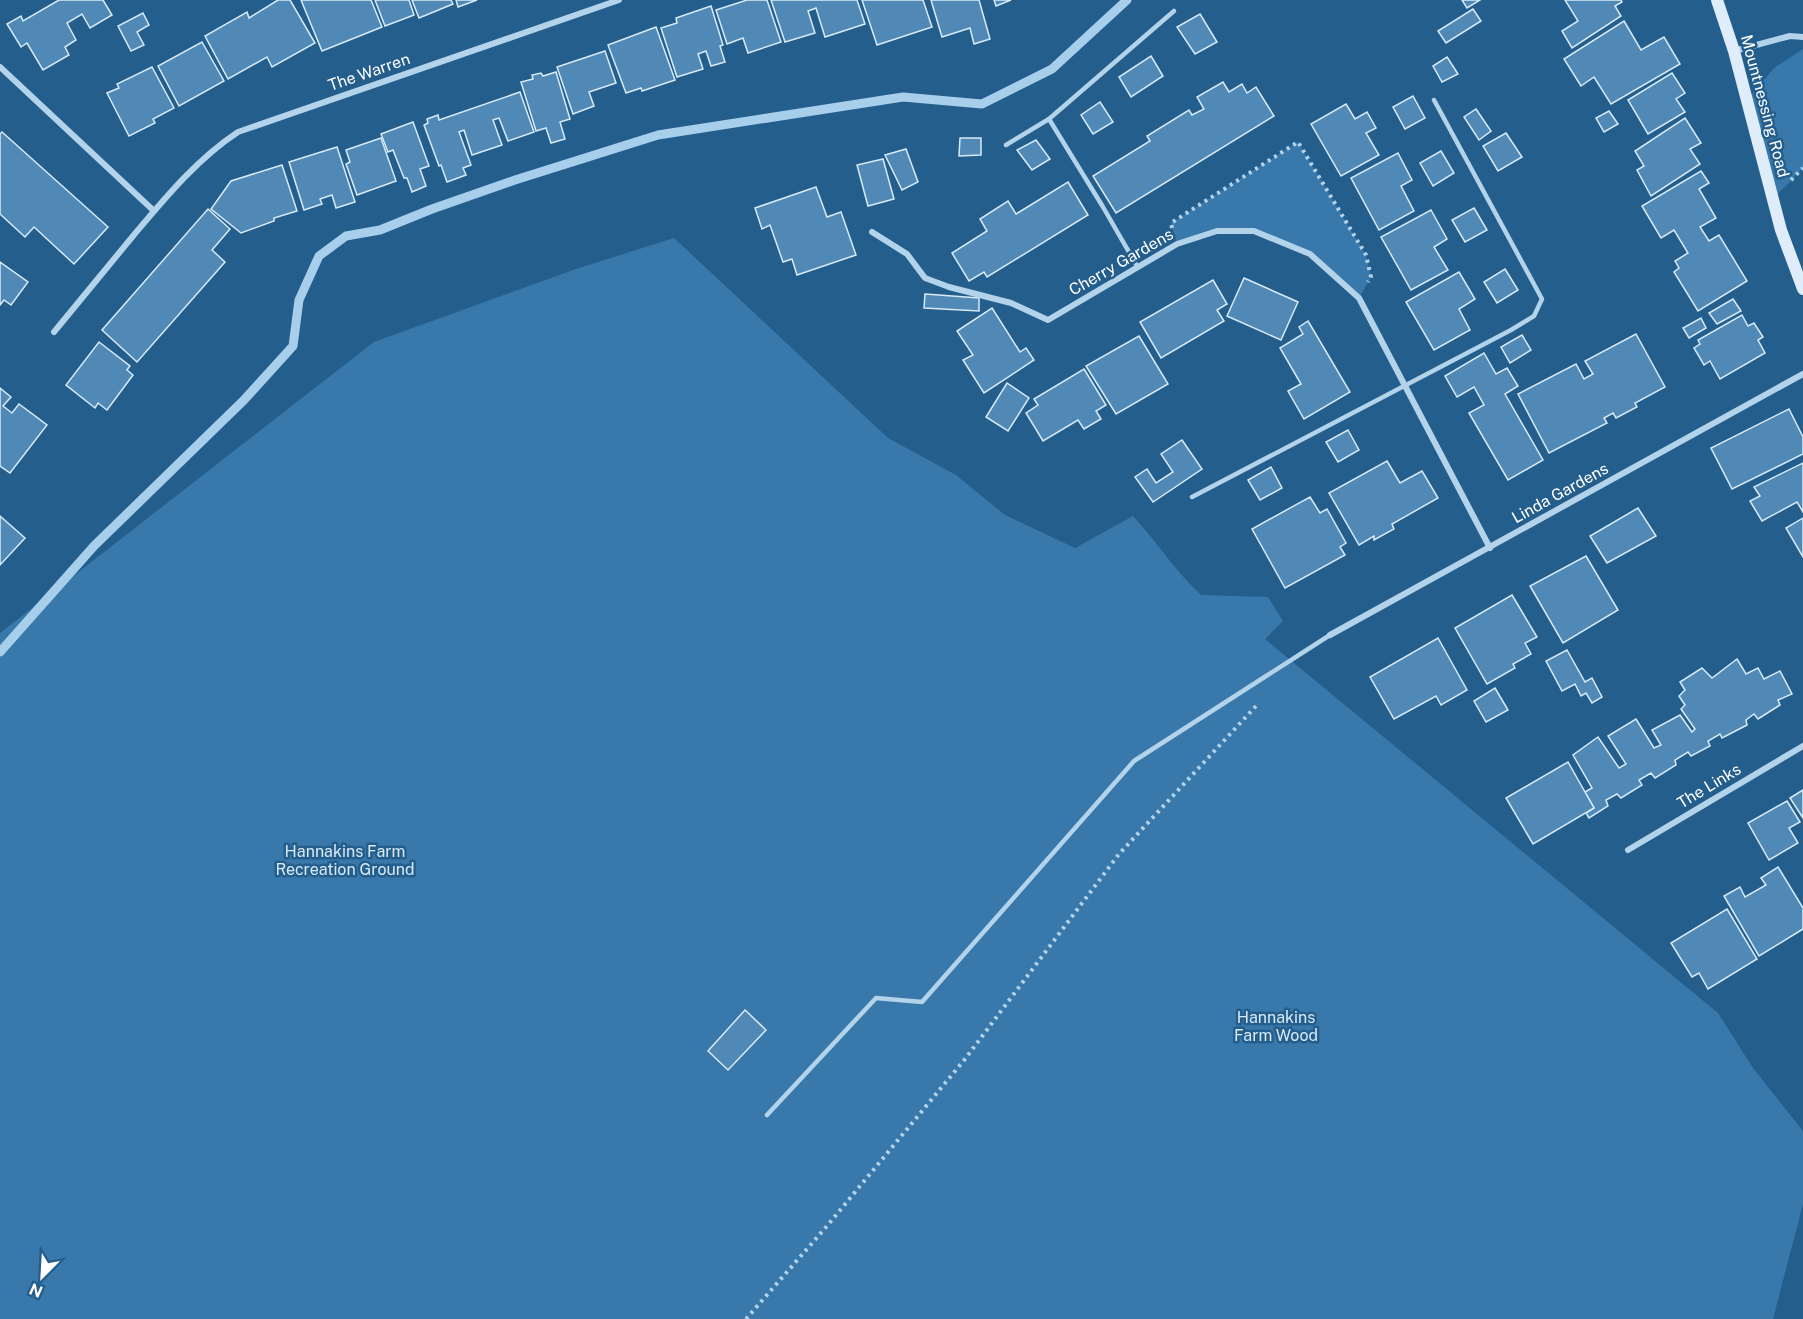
<svg xmlns="http://www.w3.org/2000/svg" width="1803" height="1319" viewBox="0 0 1803 1319" font-family="'Public Sans',sans-serif">
<style>
.green{fill:#3878aa}
.lines{fill:none;stroke-linecap:round;stroke-linejoin:round}
.stream{stroke:#a7cfec;stroke-width:9}
.building{fill:#5089b6;stroke:#d7eaf8;stroke-width:1.5}
.path{stroke:#b3d3eb;stroke-width:4;stroke-dasharray:3 4.5;stroke-linecap:butt}
.lane{stroke:#b3d3eb;stroke-width:4.5}
.street{stroke:#b3d3eb;stroke-width:6}
.secondary{stroke:#deedf9;stroke-width:12}
.labels{text-anchor:middle;dominant-baseline:central;stroke-width:5;stroke-linejoin:round;paint-order:stroke}
.street-label{font-size:16px;fill:#fff;stroke:#245e8d}
.park-label{font-size:16px;fill:#d7eaf8;stroke:#245e8d}
</style>
<rect width="100%" height="100%" fill="#245e8d"/>
<g class="green">
<polygon points="1803,49 1803,168 1773,199 1747,100 1774,68"/>
<polygon points="1298,142 1366,255 1371,277 1359,298 1310,254 1254,231 1217,231 1177,244 1171,223"/>
<path d="M 674,238 L 888,438 L 956,475 L 1005,515 L 1075,548 L 1133,516 C 1157,542 1176,572 1201,595 L 1268,597 L 1283,621 L 1265,639 L 1718,1013 L 1753,1068 L 1803,1131 L 1803,1204 L 1773,1319 L 0,1319 L 0,633 L 374,342 L 576,269 Z"/>
</g>
<g class="lines">
<polyline class="stream" points="0,652 94,546 244,400 293,346 299,300 319,256 346,236 380,230 432,209 515,180 658,135 903,97 982,104 1052,69 1127,0"/>
</g>
<g class="building">
<polygon points="59,0 103,0 112,15 90,28 82,14 67,23 76,40 65,47 69,55 43,70 27,43 21,47 7,24 21,16 23,21"/>
<polygon points="278,0 290,0 315,43 272,67 267,57 228,79 205,36 247,12 249,18"/>
<polygon points="301,0 371,0 382,27 322,51"/>
<polygon points="375,0 409,0 414,15 385,26"/>
<polygon points="412,0 451,0 453,4 419,18"/>
<polygon points="456,0 477,0 458,7"/>
<polygon points="747,0 767,0 781,42 748,53 743,38 727,44 716,10"/>
<polygon points="771,0 857,0 865,24 825,37 816,8 808,11 815,33 785,42"/>
<polygon points="862,0 923,0 932,27 877,45"/>
<polygon points="931,0 979,0 990,39 974,44 970,28 942,37"/>
<polygon points="994,0 1011,0 996,6"/>
<polygon points="1462,0 1480,0 1467,8"/>
<polygon points="1565,0 1621,0 1622,2 1615,6 1621,16 1572,48 1562,31 1578,21"/>
<polygon points="711,6 723,45 720,46 725,62 711,66 706,51 698,54 703,69 677,77 661,28 677,23 676,18"/>
<polygon points="1473,9 1481,21 1446,43 1438,31"/>
<polygon points="143,13 149,25 137,32 144,45 131,51 118,26"/>
<polygon points="1200,14 1217,42 1195,54 1177,27"/>
<polygon points="1624,21 1641,50 1664,37 1680,64 1611,104 1594,77 1581,86 1564,59"/>
<polygon points="656,27 675,80 642,91 641,88 626,93 608,45"/>
<polygon points="202,42 224,81 179,106 158,66"/>
<polygon points="605,51 616,83 589,92 594,106 573,114 557,67"/>
<polygon points="1151,56 1163,76 1131,97 1119,77"/>
<polygon points="1447,57 1458,74 1442,82 1433,66"/>
<polygon points="152,67 174,108 153,119 155,123 129,136 107,93 119,88 117,84"/>
<polygon points="556,72 570,119 560,122 565,139 551,143 546,128 536,131 521,82 533,79 532,75 541,73 543,76"/>
<polygon points="1672,73 1685,93 1676,99 1685,112 1648,134 1628,100"/>
<polygon points="1223,82 1229,92 1242,84 1247,93 1256,87 1274,116 1116,213 1093,176 1150,141 1147,136 1189,110 1192,115 1204,109 1197,97"/>
<polygon points="520,92 534,132 508,141 499,118 493,120 502,145 472,155 464,130 459,132 471,165 463,168 466,175 447,182 441,165 439,166 424,125 428,123 427,119 438,115 439,120"/>
<polygon points="1413,96 1425,118 1405,129 1393,107"/>
<polygon points="1100,102 1113,122 1093,134 1081,115"/>
<polygon points="1346,104 1355,119 1367,112 1376,128 1366,133 1379,155 1341,176 1311,124"/>
<polygon points="1476,109 1491,131 1479,140 1464,117"/>
<polygon points="1609,111 1618,124 1604,132 1596,118"/>
<polygon points="1685,118 1701,143 1690,149 1700,164 1651,196 1637,170 1644,166 1635,151"/>
<polygon points="413,122 429,166 420,169 426,186 412,192 407,178 404,178 393,150 388,152 381,134"/>
<polygon points="2,132 108,227 74,264 34,227 25,237 0,214 0,134"/>
<polygon points="1506,133 1522,157 1498,171 1483,146"/>
<polygon points="381,138 396,181 357,195 346,164 350,162 346,150"/>
<polygon points="960,138 981,138 981,155 959,156"/>
<polygon points="1036,140 1050,159 1032,170 1017,150"/>
<polygon points="337,147 355,202 336,208 332,195 320,199 322,204 304,210 289,162"/>
<polygon points="906,149 918,182 902,190 885,155"/>
<polygon points="1441,151 1454,173 1433,186 1420,163"/>
<polygon points="1398,153 1412,180 1401,186 1414,211 1379,230 1351,178"/>
<polygon points="883,159 894,199 868,206 857,165"/>
<polygon points="282,165 297,211 274,218 274,221 241,233 211,209 231,181"/>
<polygon points="1701,171 1709,183 1699,189 1716,218 1700,227 1709,241 1719,235 1747,281 1698,311 1674,272 1679,268 1675,261 1688,253 1674,230 1661,238 1642,206"/>
<polygon points="1068,182 1088,215 987,277 984,272 969,281 952,253 987,231 980,219 1008,201 1016,214"/>
<polygon points="816,187 827,217 841,212 856,255 797,275 792,259 783,262 770,225 762,229 755,208"/>
<polygon points="1474,208 1487,230 1465,242 1452,220"/>
<polygon points="208,209 230,229 212,250 225,262 137,362 102,330"/>
<polygon points="1431,210 1447,239 1434,247 1448,270 1411,290 1381,237"/>
<polygon points="0,262 28,282 11,305 4,300 0,305"/>
<polygon points="1505,269 1518,290 1497,303 1484,282"/>
<polygon points="1459,272 1475,299 1459,309 1470,330 1434,350 1406,302"/>
<polygon points="1244,278 1298,302 1281,340 1227,316"/>
<polygon points="1213,280 1227,304 1217,310 1224,321 1161,358 1140,322"/>
<polygon points="925,294 979,298 979,311 924,308"/>
<polygon points="1733,299 1741,311 1717,324 1709,313"/>
<polygon points="992,308 1020,352 1026,348 1034,360 984,393 963,360 973,355 957,331"/>
<polygon points="1742,315 1748,326 1754,323 1763,337 1758,340 1765,353 1720,379 1710,361 1704,365 1694,348 1700,344 1698,340"/>
<polygon points="1701,318 1706,328 1689,338 1683,328"/>
<polygon points="1308,321 1350,392 1304,419 1288,391 1301,384 1280,348 1303,334 1299,327"/>
<polygon points="1636,334 1665,387 1635,403 1637,407 1616,418 1613,413 1604,418 1607,423 1549,453 1518,394 1576,364 1584,379 1593,374 1585,361"/>
<polygon points="1522,335 1531,350 1510,363 1501,347"/>
<polygon points="1139,336 1168,384 1116,414 1086,366"/>
<polygon points="99,342 130,366 127,370 133,375 107,410 98,403 95,408 66,385"/>
<polygon points="1484,353 1496,374 1507,368 1518,386 1505,394 1543,460 1508,480 1469,413 1484,405 1474,387 1457,397 1445,376"/>
<polygon points="1084,369 1106,405 1096,411 1101,419 1084,429 1078,420 1043,441 1026,413 1038,405 1034,399"/>
<polygon points="1007,383 1029,398 1008,431 986,417"/>
<polygon points="0,388 11,397 3,406 12,413 19,404 47,425 10,473 0,466"/>
<polygon points="1789,409 1803,437 1803,454 1732,489 1711,448"/>
<polygon points="1348,430 1359,450 1338,462 1326,442"/>
<polygon points="1182,440 1202,469 1153,502 1135,477 1147,469 1156,483 1173,472 1161,454"/>
<polygon points="1387,461 1400,483 1422,471 1438,498 1392,524 1394,529 1374,540 1374,536 1359,545 1329,493"/>
<polygon points="1803,463 1803,512 1797,502 1762,521 1750,501 1760,496 1754,487"/>
<polygon points="1271,467 1282,488 1260,500 1248,480"/>
<polygon points="1310,497 1320,513 1327,509 1346,543 1340,547 1345,555 1285,588 1252,529"/>
<polygon points="1638,508 1656,536 1607,563 1590,536"/>
<polygon points="0,516 25,538 0,565"/>
<polygon points="1803,518 1803,557 1786,528"/>
<polygon points="1586,556 1618,610 1563,643 1530,586"/>
<polygon points="1512,595 1537,637 1525,643 1531,654 1513,664 1515,668 1487,684 1455,628"/>
<polygon points="1438,638 1467,690 1441,705 1436,696 1394,719 1370,677"/>
<polygon points="1567,650 1585,682 1592,678 1602,697 1592,703 1586,693 1581,696 1575,684 1562,691 1546,661"/>
<polygon points="1737,659 1746,674 1758,668 1764,679 1780,671 1792,694 1778,700 1780,705 1758,719 1754,714 1746,720 1747,725 1722,738 1720,734 1708,741 1710,746 1691,756 1688,752 1675,760 1676,765 1655,778 1651,773 1639,780 1642,785 1621,798 1617,794 1606,800 1608,806 1589,818 1586,813 1594,808 1585,792 1592,788 1573,755 1598,737 1619,768 1626,764 1608,736 1636,719 1654,748 1661,745 1652,730 1680,715 1692,732 1695,729 1681,709 1685,705 1679,696 1685,690 1680,682 1702,668 1712,678"/>
<polygon points="1495,688 1508,710 1486,722 1474,701"/>
<polygon points="1568,762 1594,808 1533,844 1506,798"/>
<polygon points="1803,790 1803,818 1790,798"/>
<polygon points="1787,801 1800,822 1789,828 1798,843 1769,860 1748,823"/>
<polygon points="1778,867 1803,908 1803,929 1759,956 1724,896 1740,887 1745,897 1766,885 1761,878"/>
<polygon points="1727,909 1757,959 1708,989 1699,973 1692,977 1671,943"/>
<polygon points="745,1010 766,1030 728,1070 708,1051"/>
</g>
<g class="lines">
<g class="path">
<polyline points="1791,180 1803,168"/>
<polyline points="1172,228 1171,223 1298,142 1366,255 1371,277 1368,282"/>
<polyline points="746,1319 827,1226 965,1059 1119,854 1256,706"/>
</g>
<g class="lane">
<polyline points="1049,119 1174,11"/>
<polyline points="1006,145 1049,119 1103,207 1137,266"/>
<polyline points="1192,497 1511,330 1534,316 1542,299 1434,100"/>
<polyline points="767,1115 876,998 922,1002 1134,761 1330,635"/>
</g>
<g class="street">
<polyline points="1734,51 1790,36 1803,37"/>
<polyline points="0,67 154,211"/>
<polyline points="872,232 907,254 925,278 949,287 1011,303 1048,320 1177,244 1217,231 1254,231 1310,254 1359,298 1490,548"/>
<path d="M 54,332 C 80,300 107,268 133,236 C 165,198 197,159 238,132 L 619,0"/>
<polyline points="1330,635 1803,374"/>
<polyline points="1628,850 1803,746"/>
</g>
<polyline class="secondary" points="1717,0 1734,51 1781,230 1803,289"/>
</g>
<g class="labels">
<g class="street-label">
<text transform="translate(369 72) rotate(-19)">The Warren</text>
<text transform="translate(1765 106) rotate(75)">Mountnessing Road</text>
<text transform="translate(1121 262) rotate(-30)">Cherry Gardens</text>
<text transform="translate(1560 493) rotate(-29)">Linda Gardens</text>
<text transform="translate(1709 786) rotate(-31)">The Links</text>
</g>
<g class="park-label">
<text x="345" y="851">Hannakins Farm<tspan x="345" dy="18">Recreation Ground</tspan></text>
<text x="1276" y="1017">Hannakins<tspan x="1276" dy="18">Farm Wood</tspan></text>
</g>
</g>
<g transform="translate(42 1277) rotate(204)" stroke="#245e8d" stroke-width="4.5" paint-order="stroke">
<path d="M0-4.5L10 22L0 15L-10 22Z" fill="#ffffff"/>
<text y="-9" font-size="16" font-weight="bold" text-anchor="middle" fill="#ffffff">N</text>
</g>
</svg>
